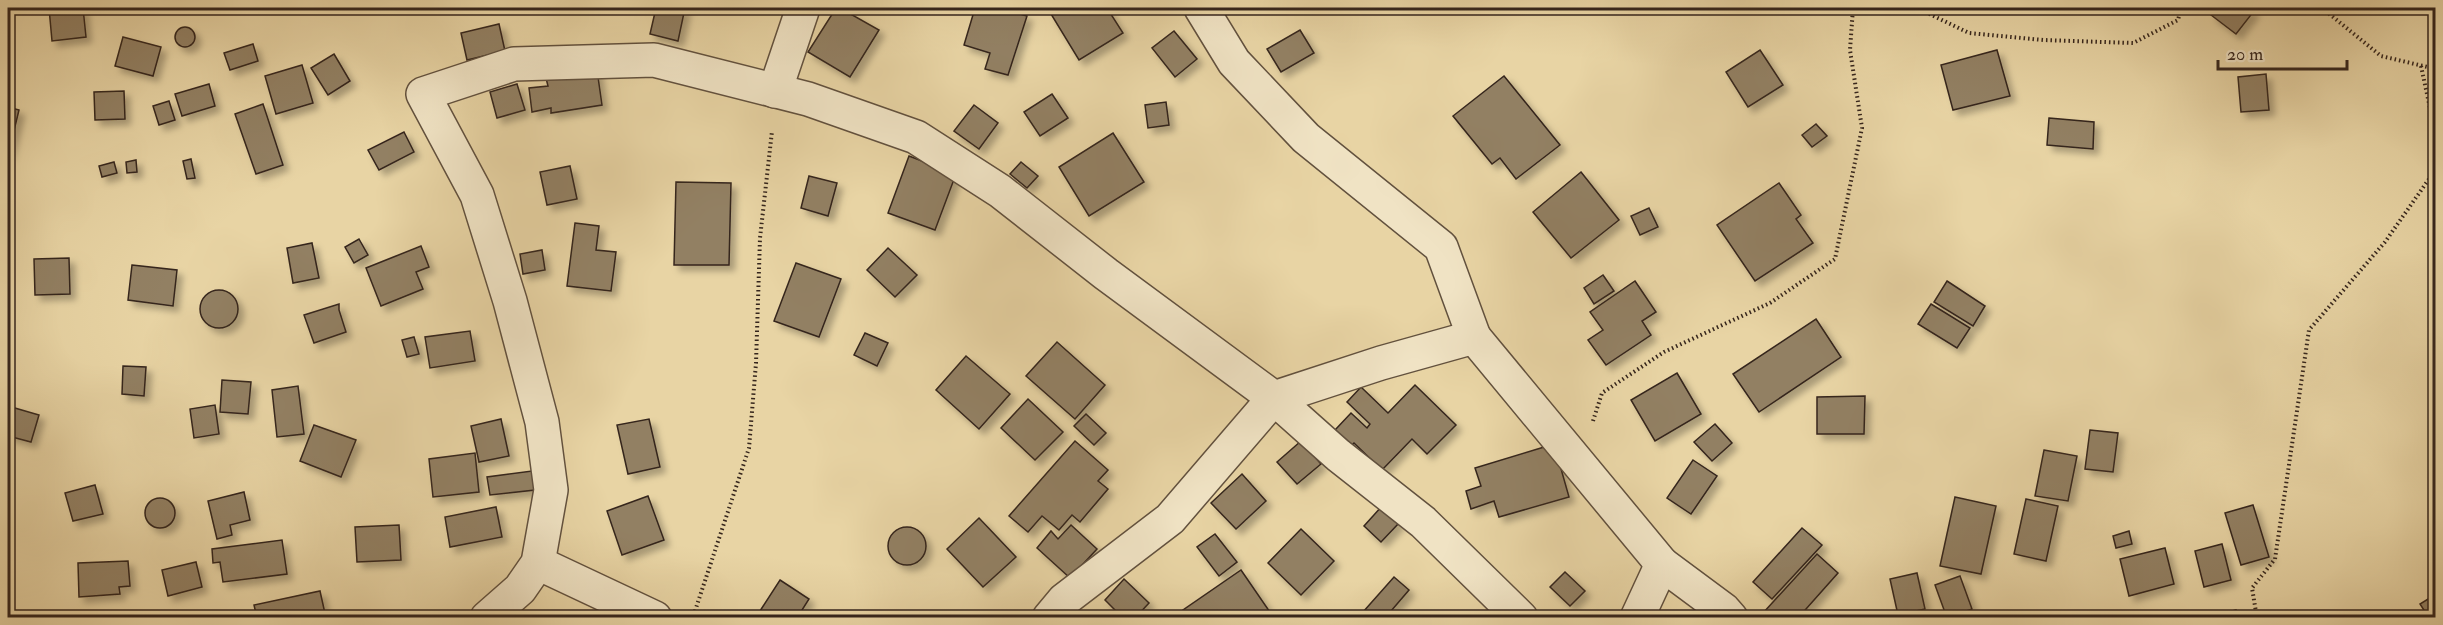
<svg xmlns="http://www.w3.org/2000/svg" width="2443" height="625" viewBox="0 0 2443 625" font-family="'IM FELL Double Pica',serif">
<style>
.building{fill:#928063;stroke:#35251c;stroke-width:1.5;filter:url(#shadow)}
.lines{fill:none;stroke-linecap:round;stroke-linejoin:round}
.minor-casing{stroke:#62513e;stroke-width:36}
.path{stroke:#35251c;stroke-width:4;stroke-dasharray:1.5 3;stroke-linecap:butt}
.minor{stroke:#f0e3c4;stroke-width:33}
</style>
<defs>
<filter id="shadow"><feDropShadow dx="5.5" dy="5.5" stdDeviation="3" flood-color="#0004"/></filter>
</defs>
<rect width="100%" height="100%" fill="#e8d4a4"/>
<filter id="stains"><feTurbulence type="fractalNoise" baseFrequency=".00333" numOctaves="4"/><feColorMatrix values="0 0 0 0 .2 0 0 0 0 .09 0 0 0 0 .02 0 0 0 .5 -.17"/></filter>
<radialGradient id="worn" r=".72"><stop offset=".6" stop-color="#630" stop-opacity="0"/><stop offset="1" stop-color="#630" stop-opacity=".3"/></radialGradient>
<g class="building">
<polygon points="49,8 83,8 86,37 52,41"/>
<polygon points="656,8 685,8 678,41 650,34"/>
<polygon points="836,8 840,8 879,30 850,77 808,52"/>
<polygon points="975,8 998,8 1027,16 1008,75 985,69 990,53 964,45"/>
<polygon points="1061,8 1107,8 1123,33 1079,60 1051,14"/>
<polygon points="2217,8 2250,8 2254,11 2236,34 2211,15"/>
<polygon points="499,24 505,51 467,60 461,33"/>
<circle cx="185" cy="37" r="10"/>
<polygon points="1300,30 1314,53 1281,72 1267,49"/>
<polygon points="1174,31 1197,59 1175,77 1152,48"/>
<polygon points="123,37 161,47 153,76 115,66"/>
<polygon points="253,44 258,61 230,70 224,53"/>
<polygon points="1760,50 1783,85 1748,107 1726,72"/>
<polygon points="1997,50 2010,96 1953,110 1941,65"/>
<polygon points="334,54 350,81 328,95 311,68"/>
<polygon points="302,65 313,103 276,114 265,76"/>
<polygon points="597,70 602,105 551,113 551,108 532,112 529,88 548,86 546,78"/>
<polygon points="2266,74 2269,110 2241,112 2238,77"/>
<polygon points="1504,76 1560,145 1516,179 1500,158 1492,164 1453,116"/>
<polygon points="209,84 215,106 182,116 175,94"/>
<polygon points="517,84 525,110 497,118 490,92"/>
<polygon points="124,91 125,119 95,120 94,92"/>
<polygon points="1052,94 1068,118 1040,136 1024,112"/>
<polygon points="169,101 175,120 159,125 153,106"/>
<polygon points="1166,102 1169,125 1148,128 1145,105"/>
<polygon points="263,104 283,165 256,174 235,114"/>
<polygon points="974,105 998,123 979,149 954,131"/>
<polygon points="8,107 19,110 8,155"/>
<polygon points="2049,118 2094,122 2093,149 2047,145"/>
<polygon points="1816,124 1827,136 1812,147 1802,135"/>
<polygon points="404,132 414,152 379,170 368,150"/>
<polygon points="1113,133 1144,182 1089,216 1059,167"/>
<polygon points="909,156 956,174 935,230 888,213"/>
<polygon points="191,159 195,178 187,179 183,161"/>
<polygon points="136,160 137,172 127,173 126,162"/>
<polygon points="114,162 117,173 102,177 99,166"/>
<polygon points="1021,162 1038,176 1027,188 1010,174"/>
<polygon points="570,166 577,199 547,205 540,172"/>
<polygon points="1581,172 1619,220 1571,258 1533,212"/>
<polygon points="809,176 837,183 828,216 801,208"/>
<polygon points="676,182 731,183 729,265 674,265"/>
<polygon points="1779,183 1801,215 1796,219 1813,243 1755,281 1717,225"/>
<polygon points="1649,208 1658,227 1640,235 1631,216"/>
<polygon points="575,223 599,226 596,250 616,252 611,291 567,286"/>
<polygon points="359,239 368,255 354,263 345,247"/>
<polygon points="312,243 319,278 293,283 287,248"/>
<polygon points="421,246 429,267 416,272 423,289 381,306 366,268"/>
<polygon points="888,248 917,275 895,297 867,270"/>
<polygon points="542,250 545,270 523,274 520,254"/>
<polygon points="69,258 70,294 35,295 34,259"/>
<polygon points="796,263 841,279 819,337 774,321"/>
<polygon points="132,265 177,270 173,306 128,300"/>
<polygon points="1603,275 1614,291 1594,304 1584,288"/>
<polygon points="1635,281 1656,312 1642,321 1651,335 1606,365 1588,340 1603,330 1590,312"/>
<polygon points="1947,281 1985,306 1973,326 1934,302"/>
<circle cx="219" cy="309" r="19"/>
<polygon points="339,304 339,310 346,332 314,343 304,315"/>
<polygon points="1931,304 1970,328 1957,348 1918,324"/>
<polygon points="1816,319 1841,357 1759,412 1733,374"/>
<polygon points="470,331 475,361 430,368 425,337"/>
<polygon points="865,333 888,343 877,366 854,355"/>
<polygon points="414,337 419,354 407,357 402,340"/>
<polygon points="1057,342 1105,385 1075,419 1026,376"/>
<polygon points="966,356 1010,394 979,429 936,390"/>
<polygon points="123,366 146,367 144,396 122,394"/>
<polygon points="1677,373 1701,414 1655,441 1631,400"/>
<polygon points="222,380 251,382 248,414 220,412"/>
<polygon points="1415,385 1456,425 1427,454 1412,439 1382,470 1354,443 1351,446 1335,430 1351,413 1367,428 1370,424 1347,402 1361,387 1388,413"/>
<polygon points="298,386 304,434 277,437 272,390"/>
<polygon points="1865,396 1864,434 1817,434 1817,397"/>
<polygon points="1028,399 1063,432 1035,460 1001,428"/>
<polygon points="215,405 219,434 194,438 190,409"/>
<polygon points="8,406 39,415 31,442 8,436"/>
<polygon points="1086,414 1106,433 1094,445 1074,426"/>
<polygon points="501,419 509,456 479,462 471,426"/>
<polygon points="649,419 660,467 628,474 617,425"/>
<polygon points="1715,424 1732,443 1712,461 1694,442"/>
<polygon points="314,425 356,440 341,477 300,461"/>
<polygon points="2090,430 2118,433 2113,472 2085,469"/>
<polygon points="1075,441 1108,470 1098,481 1108,489 1080,522 1072,515 1059,530 1042,516 1028,532 1009,516"/>
<polygon points="1301,441 1321,464 1297,484 1277,462"/>
<polygon points="1554,444 1569,497 1499,517 1494,501 1471,509 1466,491 1481,486 1475,468"/>
<polygon points="2044,450 2077,456 2068,501 2035,496"/>
<polygon points="475,453 479,492 433,497 429,459"/>
<polygon points="1693,460 1717,476 1691,514 1667,498"/>
<polygon points="532,471 535,490 490,495 487,477"/>
<polygon points="1242,474 1266,501 1236,529 1211,503"/>
<polygon points="95,485 103,514 73,521 65,493"/>
<polygon points="244,492 250,520 230,525 232,535 217,539 208,501"/>
<polygon points="648,496 664,540 622,555 607,511"/>
<polygon points="1955,497 1996,506 1981,574 1940,566"/>
<circle cx="160" cy="513" r="15"/>
<polygon points="2026,499 2058,506 2046,561 2014,554"/>
<polygon points="2253,505 2269,557 2241,565 2225,513"/>
<polygon points="1382,506 1399,523 1381,542 1364,526"/>
<polygon points="496,507 502,537 450,547 445,517"/>
<polygon points="979,518 1016,557 983,587 947,549"/>
<polygon points="399,525 401,560 357,562 355,527"/>
<polygon points="1071,525 1097,549 1070,578 1037,548 1051,531 1058,539"/>
<circle cx="907" cy="546" r="19"/>
<polygon points="1802,528 1822,545 1772,599 1753,582"/>
<polygon points="1301,529 1334,561 1301,595 1268,563"/>
<polygon points="2129,531 2132,544 2116,548 2113,536"/>
<polygon points="1215,534 1237,562 1219,576 1197,547"/>
<polygon points="282,540 287,574 223,582 220,562 213,563 212,549"/>
<polygon points="2222,544 2231,580 2204,587 2195,551"/>
<polygon points="2165,548 2174,584 2129,596 2120,559"/>
<polygon points="1817,554 1838,573 1798,618 1768,618 1763,613"/>
<polygon points="128,561 130,586 119,587 120,594 79,597 78,563"/>
<polygon points="196,562 202,587 168,596 162,570"/>
<polygon points="1241,570 1274,618 1188,618 1183,610"/>
<polygon points="1565,572 1585,591 1570,606 1550,587"/>
<polygon points="1917,573 1925,609 1898,615 1890,579"/>
<polygon points="1960,576 1972,609 1947,618 1935,585"/>
<polygon points="1394,577 1409,590 1385,618 1369,618 1363,612"/>
<polygon points="1124,579 1149,603 1135,618 1123,618 1105,600"/>
<polygon points="780,580 809,599 797,618 764,618 758,614"/>
<polygon points="320,591 326,618 257,618 254,605"/>
<polygon points="2436,594 2436,618 2429,618 2420,604"/>
<polygon points="2236,610 2238,618 2205,618"/>
</g>
<g class="lines">
<defs>
<g id="minor">
<polyline points="775,91 803,8"/>
<polyline points="1474,337 1662,564"/>
<polyline points="538,563 655,618"/>
<polyline points="487,618 520,589 538,563 551,490 542,422 510,301 477,195 423,94 514,64 654,60 808,99 916,137 1000,191 1106,274 1274,398 1381,363 1474,337 1441,247 1306,138 1234,62 1201,8"/>
<polyline points="1049,618 1064,600 1170,519 1274,398 1338,455 1423,522 1521,618"/>
<polyline points="1637,618 1662,564 1724,610 1731,618"/>
</g>
</defs>
<use href="#minor" class="minor-casing"/>
<g class="path">
<polyline points="1917,8 1969,33 2043,40 2133,43 2178,20 2181,8"/>
<polyline points="2322,8 2381,56 2436,69"/>
<polyline points="2421,66 2436,136"/>
<polyline points="1593,421 1602,393 1664,352 1770,303 1835,259 1862,128 1850,50 1853,8"/>
<polyline points="695,611 749,448 756,363 760,238 772,131"/>
<polyline points="2257,618 2252,588 2275,559 2309,330 2385,242 2436,169"/>
</g>
<use href="#minor" class="minor"/>
</g>
<rect width="2443" height="625" fill="none" stroke="#e8d4a4" stroke-width="30"/>
<rect x="9" y="9" width="2425" height="607" fill="none" stroke="#35251c" stroke-width="3"/>
<rect x="15" y="15" width="2413" height="595" fill="none" stroke="#35251c" stroke-width="1.5"/>
<path d="M2218 60v9h129v-9" fill="none" stroke="#35251c" stroke-width="3"/>
<text x="2227" y="60" font-size="18" fill="#35251c" stroke="#f0e3c4" stroke-width="4.5" paint-order="stroke">20 m</text>
<rect width="100%" height="100%" filter="url(#stains)"/>
<rect width="100%" height="100%" fill="url(#worn)"/>
</svg>
